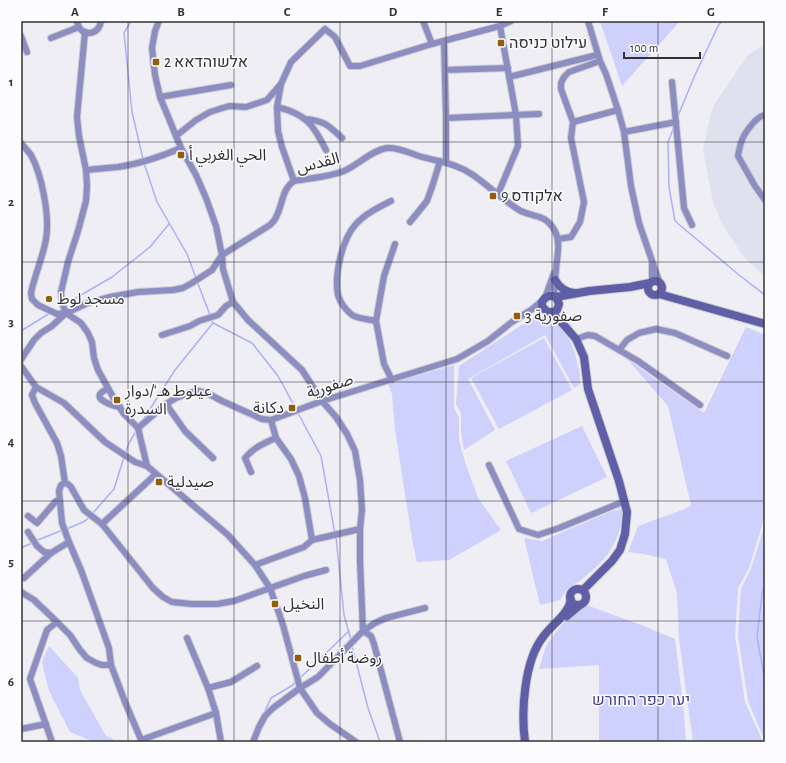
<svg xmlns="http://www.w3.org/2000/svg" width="786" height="763" viewBox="0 0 786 763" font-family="'Alegreya Sans','Noto Sans Arabic',Heebo,sans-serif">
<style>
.built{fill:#e0e1ee}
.green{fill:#cdd1fb}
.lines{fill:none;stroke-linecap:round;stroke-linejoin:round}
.stream{stroke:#acb0fa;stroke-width:1.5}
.street-casing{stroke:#ccccd1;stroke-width:8}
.secondary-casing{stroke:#ccccd1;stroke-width:10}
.street{stroke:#8c8ec1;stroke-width:6}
.secondary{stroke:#5e5fa7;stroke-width:8}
.grid{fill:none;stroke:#323234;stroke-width:1;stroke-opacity:0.55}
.poi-dot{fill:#905e0d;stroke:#fcfcfe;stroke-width:1.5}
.labels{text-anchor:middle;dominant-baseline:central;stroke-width:3;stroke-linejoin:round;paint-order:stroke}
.poi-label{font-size:16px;fill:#323234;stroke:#fcfcfe;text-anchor:start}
.street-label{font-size:16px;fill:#323234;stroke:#fcfcfe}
.park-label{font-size:16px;fill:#443e93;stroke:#fcfcfe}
.neatline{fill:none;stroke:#323234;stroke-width:1.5}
.grid-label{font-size:13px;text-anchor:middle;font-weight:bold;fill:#323234}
</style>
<rect width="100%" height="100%" fill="#eeeef4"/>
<polygon class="built" points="765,44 765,277 743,256 721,222 713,202 703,150 710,116 715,103 748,55"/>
<g class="green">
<polygon points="600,21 680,21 622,86"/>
<polygon points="542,316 553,319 564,328 575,353 580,375 580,384 574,388 545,335 468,379 495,430 464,450 461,431 461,414 456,404 459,366 534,317"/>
<polygon points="746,327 765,335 765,512 762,525 749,568 738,588 735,636 745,702 763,742 693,742 679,639 677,593 666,559 644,554 628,552 638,526 685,509 691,505 668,406 627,359 704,413"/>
<polygon points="544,338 572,390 499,429 471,378"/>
<polygon points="454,365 454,408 459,418 459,440 465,462 478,498 501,530 449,560 417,562 412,539 395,430 392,394 388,384"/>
<polygon points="582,426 607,477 531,513 506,461"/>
<path d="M 622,509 C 623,527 615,547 603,560 C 597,567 589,573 582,579 C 579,582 575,583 572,585 C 566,589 563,595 560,600 L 540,605 L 524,538 L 542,541 L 612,511 Z"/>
<polygon points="765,524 765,741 748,701 738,636 741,589 751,569"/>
<polygon points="581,603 644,626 675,639 684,713 686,742 599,742 599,665 539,669 546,646 556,632"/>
<polygon points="49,646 78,678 80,690 106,736 112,738 116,742 91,742 90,740 70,732 49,691 42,662"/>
</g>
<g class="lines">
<g class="stream">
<polyline points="131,21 124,33 132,112 143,159"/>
<polyline points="678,116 695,75 718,26 722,21"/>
<polyline points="674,127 668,142 669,187 675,221 739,275 765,295"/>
<polyline points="144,163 157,202 187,254 196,278"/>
<polyline points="197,281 210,315"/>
<polyline points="64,305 112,277 150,247 169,224"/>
<polyline points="211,319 213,323 252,343 278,376 296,409"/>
<polyline points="21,331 50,313"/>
<polyline points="298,413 321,456 335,534"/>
<polyline points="143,420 175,370 213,323"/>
<polyline points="125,454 129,443 137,430"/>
<polyline points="92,514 114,489 124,457"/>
<polyline points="67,529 85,521 90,517"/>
<polyline points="336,537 344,615 351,640"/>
<polyline points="35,541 63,530"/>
<polyline points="21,548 32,543"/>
<polyline points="765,583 762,594 757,637 765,681"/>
<polyline points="352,646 368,708 380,742"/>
<polyline points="300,678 349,631"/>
<polyline points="263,715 271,698 293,685 295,682"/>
</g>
<defs>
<g id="street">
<path d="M 77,21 C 79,37 99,37 101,21"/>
<polyline points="159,21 155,31 152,48 155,75 160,97 181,148 196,175 206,198 216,226 222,255 223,269 233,302 248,320 302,370 322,401 336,417 347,434 355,451 360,480 362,510 360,529 360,561 363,631 371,636 374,644 400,742"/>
<polyline points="423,21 432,44"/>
<polyline points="85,32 77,117 79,136 86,170 87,186 86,201 78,231 68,262 61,292 62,303 66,313 81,323 88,333 92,342 94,358 98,370 113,397 124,414 138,428 147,466"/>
<polyline points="21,36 27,52"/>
<polyline points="51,38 79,27"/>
<polyline points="444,41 446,118 446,162"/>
<polyline points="600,61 606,74 618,110 624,132 631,186 639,223 660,284"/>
<polyline points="445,70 508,68"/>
<polyline points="509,77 597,55"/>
<polyline points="672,82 684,208 692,225"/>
<polyline points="160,97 231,85"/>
<path d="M 277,107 C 306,114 313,124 326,150"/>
<path d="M 765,115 C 757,116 745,132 742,140 C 740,145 739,151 738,156 L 755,186 L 765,200"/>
<polyline points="446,118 539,114"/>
<path d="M 305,119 C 325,121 328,125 342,138"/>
<polyline points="573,122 618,110"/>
<polyline points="624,132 676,122"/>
<polyline points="176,136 196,120 210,112 229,106 246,107 267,100 280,85"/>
<path d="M 21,143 C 24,147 28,151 31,155 C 42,175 50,217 46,239 C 43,257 35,274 31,293 L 32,299 L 38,305 L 57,314 L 66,313"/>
<path d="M 86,170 C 96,169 107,168 118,167 C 140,164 160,157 181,148"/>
<polyline points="294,181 282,147 278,131 277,107 281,84 291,62 325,29 335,37 350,66 360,66 432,44 500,26"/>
<polyline points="498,194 518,146 516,115 500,26 511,21"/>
<polyline points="410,222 427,201 433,184 440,161"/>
<polyline points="558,239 571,237 580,222 584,202 571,138 573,122 561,89 561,83 564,77 569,72 600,61 588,21"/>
<polyline points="652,265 652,282"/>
<polyline points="545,298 554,273"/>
<path d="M 376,321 C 368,319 359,319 352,315 C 346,310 340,302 338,295 C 334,275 342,239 356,224 C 365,214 379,207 391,201"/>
<polyline points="162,335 190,326 199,321 218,315 226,306 233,302"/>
<polyline points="576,339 588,335 595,336 638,361 700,405"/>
<polyline points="619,350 627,340 639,333 656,329 675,333 727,356"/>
<path d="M 21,360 L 26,352 L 34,340 L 41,333 L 52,326 L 66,313 L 88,303 L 110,297 L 138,292 L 173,290 L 183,288 L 192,283 L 212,270 L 222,255 L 270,225 C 273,222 276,219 277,215 C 283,203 282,189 294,181 C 311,178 329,177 344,171 C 358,165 372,150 387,148 C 398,147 410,153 419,156 C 439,162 456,163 473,175 C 489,186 503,200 519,210 C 534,218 545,213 555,231 C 561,243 557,256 556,269 C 555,278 555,287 554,296"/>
<polyline points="21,366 36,387 64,403 105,442 135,462 147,466 228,535 255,565 270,588 283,625 300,688 317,713 330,724 356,742"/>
<polyline points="392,380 384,364 376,321 384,276 395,244"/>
<polyline points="36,387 32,395 35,403 57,443 61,456 65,483 68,484 71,487 84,510 102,524 153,588 163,597 172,602 192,604 217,604 234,601 304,576 326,570"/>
<path d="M 108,389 C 87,397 110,405 120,407"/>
<polyline points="166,404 185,431 213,458"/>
<polyline points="138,428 166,404 176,398 186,394 198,391 207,393 222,401 262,419 271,420 322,401 457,359 488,341 512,322 531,310 543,300"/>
<polyline points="489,465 519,529 538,535 559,528 625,501"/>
<path d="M 251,472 L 245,458 C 253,448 264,443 276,438"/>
<polyline points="65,483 61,485 59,491 62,523 69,542 81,570 109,648 111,665 125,702 142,742"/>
<polyline points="28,516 37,523 56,501 59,500"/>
<polyline points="102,524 156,474"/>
<polyline points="28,532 37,546 44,552 51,553"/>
<polyline points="312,540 360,529"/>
<polyline points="255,565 304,547 312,540 305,498 299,476 291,459 276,438 271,420"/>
<polyline points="24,578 51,553 69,542"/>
<polyline points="21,592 34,600 57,622 70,635 80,650 87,658 96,663 102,665 111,665"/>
<polyline points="187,638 208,688 216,713 221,742"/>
<polyline points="208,688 231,682 257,666"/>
<polyline points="21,729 46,724"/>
<polyline points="141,740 216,713"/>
<polyline points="52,742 30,679 47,630 57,622"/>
<polyline points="253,742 259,727 265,716 273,708 300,688 318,677 363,631 375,623 386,618 425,608"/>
</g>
<g id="secondary">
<path d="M 555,280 C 560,288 565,292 574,293"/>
<circle cx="655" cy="288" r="7"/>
<polyline points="659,294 765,324"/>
<polyline points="556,297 589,291 630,287 650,283"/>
<polyline points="550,312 553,312 557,310 559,304 557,299 554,296 549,296 545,298 542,302 542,306 545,310 554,315 563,324 576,339 584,357 588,389 619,481 627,512 625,534 620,550 612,561 583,590"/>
<circle cx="578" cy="597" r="8"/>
<polyline points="567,616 580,605"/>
<path d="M 525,742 C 521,712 524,661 543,637 C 551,625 568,615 571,600"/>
</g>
</defs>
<use href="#street" class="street-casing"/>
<use href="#secondary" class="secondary-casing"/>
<use href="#street" class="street"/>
<use href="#secondary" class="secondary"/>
</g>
<path class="grid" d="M 128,21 L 128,742M 234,21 L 234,742M 340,21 L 340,742M 446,21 L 446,742M 552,21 L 552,742M 658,21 L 658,742M 21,142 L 765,142M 21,262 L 765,262M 21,382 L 765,382M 21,501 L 765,501M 21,621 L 765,621"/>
<g class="poi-dot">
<rect x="497" y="39" width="8" height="8" rx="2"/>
<rect x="152" y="58" width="8" height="8" rx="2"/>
<rect x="177" y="151" width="8" height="8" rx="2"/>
<rect x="489" y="192" width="8" height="8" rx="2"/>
<circle cx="49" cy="299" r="4"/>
<rect x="513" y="312" width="8" height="8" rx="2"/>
<rect x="113" y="396" width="8" height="8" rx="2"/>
<rect x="288" y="404" width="8" height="8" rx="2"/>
<rect x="155" y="478" width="8" height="8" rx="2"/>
<rect x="271" y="600" width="8" height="8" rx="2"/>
<rect x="294" y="654" width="8" height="8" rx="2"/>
</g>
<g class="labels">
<g class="poi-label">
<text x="509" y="43">עילוט כניסה</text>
<text x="164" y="62">אלשוהדאא 2</text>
<text x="189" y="155">الحي الغربي أ</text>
<text x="501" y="196">אלקודס 9</text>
<text x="57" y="299">مسجد لوط</text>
<text x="525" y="316">صفورية 3</text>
<text x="125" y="391">عيلوط هـ‘/دوار<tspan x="125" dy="18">السدرة</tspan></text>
<text x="284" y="408" text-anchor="end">دكانة</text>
<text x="167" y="482">صيدلية</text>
<text x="283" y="604">النخيل</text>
<text x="306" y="658">روضة أطفال</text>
</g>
<g class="street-label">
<text transform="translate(318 163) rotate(-14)">القدس</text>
<text transform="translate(330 386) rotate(-18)">صفورية</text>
</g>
<g class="park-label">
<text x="641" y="700">יער כפר החורש</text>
</g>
</g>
<rect width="786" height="763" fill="none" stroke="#fcfcfe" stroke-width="44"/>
<path d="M624 52v6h76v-6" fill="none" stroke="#323234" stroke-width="2"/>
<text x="630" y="52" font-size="12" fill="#323234" stroke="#fcfcfe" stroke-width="3" paint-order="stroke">100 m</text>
<rect x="22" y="22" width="742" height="719" class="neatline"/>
<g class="grid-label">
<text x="75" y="16">A</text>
<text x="181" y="16">B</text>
<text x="287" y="16">C</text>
<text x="393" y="16">D</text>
<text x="499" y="16">E</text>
<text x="605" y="16">F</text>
<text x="711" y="16">G</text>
<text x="11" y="86">1</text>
<text x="11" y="206">2</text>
<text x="11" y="326">3</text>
<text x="11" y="446">4</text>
<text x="11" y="566">5</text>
<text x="11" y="686">6</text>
</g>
</svg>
